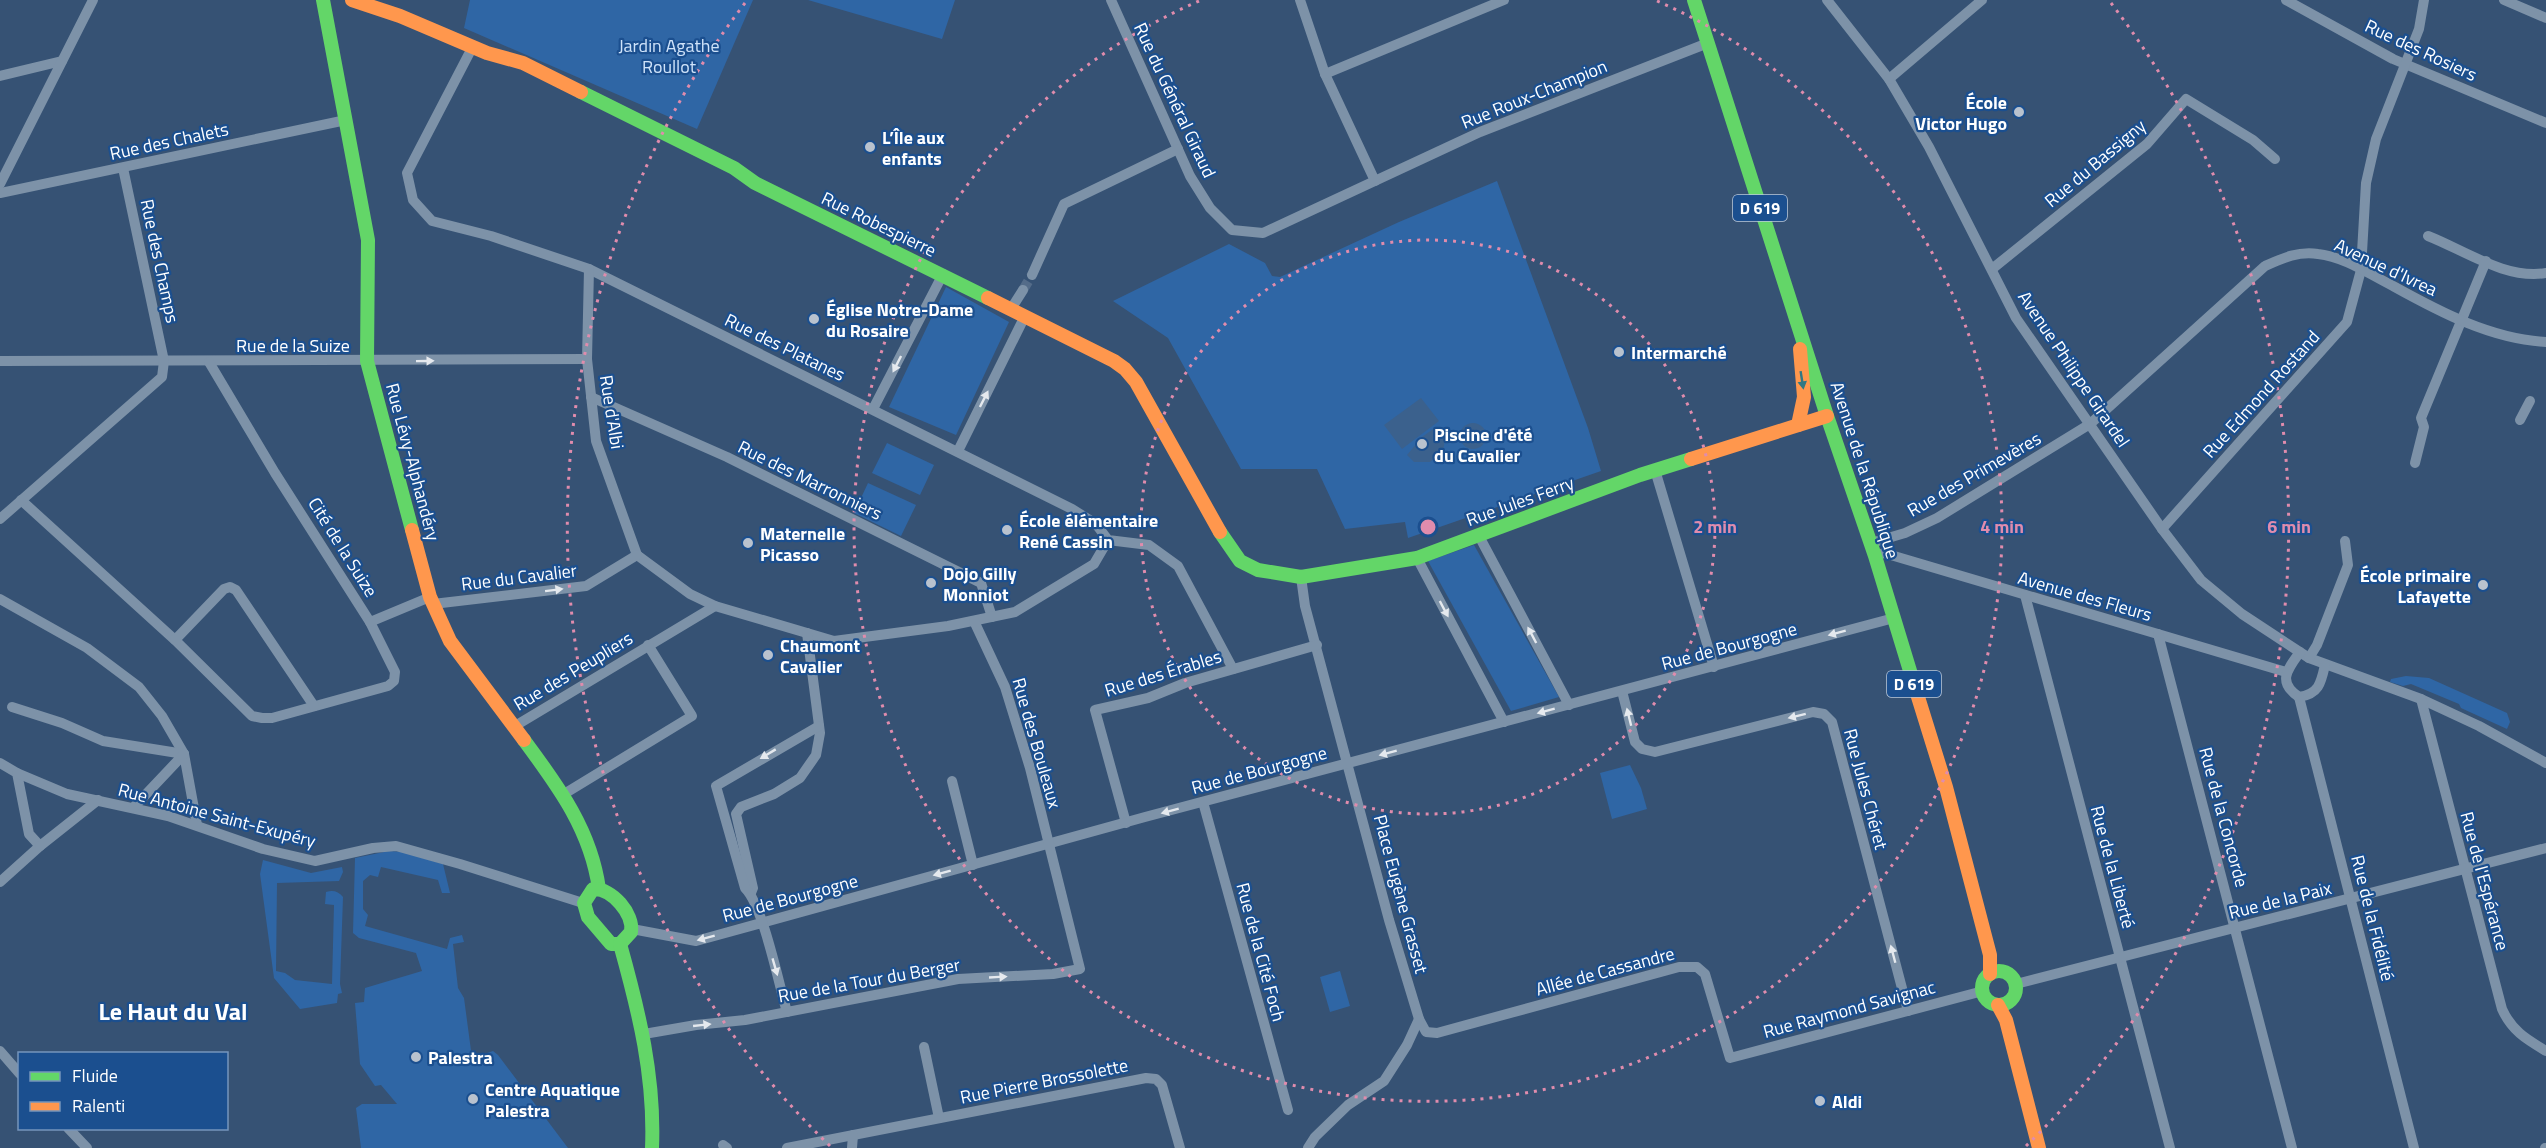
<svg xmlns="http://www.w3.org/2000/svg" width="2546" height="1148" viewBox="0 0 2546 1148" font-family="'Titillium Web',sans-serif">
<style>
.green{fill:#2f66a5}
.water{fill:#3b618d}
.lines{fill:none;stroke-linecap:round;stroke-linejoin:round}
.street-tunnel{stroke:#546c89;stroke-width:10;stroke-dasharray:10 5;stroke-linecap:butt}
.street{stroke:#7d92a8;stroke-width:10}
.fast{stroke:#63d668;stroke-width:14}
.slow{stroke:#ff974d;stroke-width:14}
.oneway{fill:#e5e9ee}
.oneway2{fill:#317883}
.ring{fill:none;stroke:#e08cad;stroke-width:3;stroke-dasharray:3 6}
.poi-dot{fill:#b9c2ce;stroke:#1b4f8f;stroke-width:2}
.labels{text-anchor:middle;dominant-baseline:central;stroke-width:4.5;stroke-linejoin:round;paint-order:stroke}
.shield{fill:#1b4f8f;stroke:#bbcadd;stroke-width:1.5}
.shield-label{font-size:16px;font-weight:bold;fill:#fff}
.park-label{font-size:18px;fill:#cfe3fa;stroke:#1b4f8f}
.street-label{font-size:18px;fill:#fff;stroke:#1b4f8f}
.poi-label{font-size:18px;font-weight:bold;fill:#fff;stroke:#1b4f8f;text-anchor:start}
.district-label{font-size:24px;font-weight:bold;fill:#fff;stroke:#1b4f8f}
.centre{fill:#e08cad;stroke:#1b4f8f;stroke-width:3}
.ring-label{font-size:18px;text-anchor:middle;font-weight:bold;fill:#e08cad;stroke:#1b4f8f;stroke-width:4.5;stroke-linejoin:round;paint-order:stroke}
</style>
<rect width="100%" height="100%" fill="#365274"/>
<g class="green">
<polygon points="470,0 753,0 697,129 464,28"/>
<polygon points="808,0 955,0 942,39"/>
<polygon points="1497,181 1588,428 1601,471 1408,538 1405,522 1345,529 1317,469 1241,469 1168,338 1113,301 1229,244 1265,263 1272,276 1280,277 1399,222"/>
<polygon points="946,287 1009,322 956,435 889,407"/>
<polygon points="887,443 934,465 920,495 872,473"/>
<polygon points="868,483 916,505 901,536 854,513"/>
<polygon points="1474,545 1559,697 1511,711 1428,561"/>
<polygon points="2406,676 2429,678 2507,713 2510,722 2507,729 2461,708 2459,704 2411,684 2403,686 2390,682 2391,679"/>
<polygon points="1630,765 1641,788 1647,809 1612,819 1600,773"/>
<polygon points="389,851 402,852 443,864 450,893 442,893 438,880 381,867 378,877 370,875 363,881 363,909 368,915 365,926 447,949 450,938 462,935 464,942 453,944 458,988 464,998 472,1058 493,1051 498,1055 568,1148 361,1148 356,1108 362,1104 397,1104 381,1085 375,1086 360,1064 355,1003 364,1002 365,988 422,971 416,953 359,938 353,933 355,858"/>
<path d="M 263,860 L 311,873 L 342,867 L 343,872 L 339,881 L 277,883 L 276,971 L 285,973 L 295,980 L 332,984 L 334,905 L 325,904 L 326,892 C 333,890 338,891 343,897 L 340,984 L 342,993 L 338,994 L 337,1003 L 300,1009 L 274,978 L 260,874 Z"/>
<polygon points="1340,971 1350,1006 1330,1012 1320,977"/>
</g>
<g class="water">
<polygon points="1421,398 1439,421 1402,449 1384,425"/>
<circle cx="1473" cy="436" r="13"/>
<polygon points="1436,427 1445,439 1443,452 1430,462 1414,462 1407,455 1422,437"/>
</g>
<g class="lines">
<polyline class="street-tunnel" points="1023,290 1032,275"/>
<g class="street">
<polyline points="1111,0 1190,176 1210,208 1232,230 1263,233 1480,132 1708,43"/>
<polyline points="1300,0 1325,74 1375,181"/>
<polyline points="1827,0 1889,79 1929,147 2016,318 2162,529 2201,580 2242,614 2309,658 2421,699 2479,726 2546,763"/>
<polyline points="2286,0 2393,59 2546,123"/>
<polyline points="2504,0 2546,18"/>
<polyline points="472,48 407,173 413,200 432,221 491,236 589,269 1072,509 1096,524 1108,540 1149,545 1178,566 1233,669"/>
<polyline points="1325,74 1504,0"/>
<polyline points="0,76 62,61"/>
<polyline points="1889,79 1982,0"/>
<polyline points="0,184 93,0"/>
<polyline points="0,193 346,120"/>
<path d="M 2428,236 C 2464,250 2506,280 2546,273"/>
<polyline points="589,269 587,359 596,441 637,555"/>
<polyline points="1992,269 2147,144 2186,99 2253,140 2275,159"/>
<polyline points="1032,275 1064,204 1178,149"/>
<polyline points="1011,309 1023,290"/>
<polyline points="0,361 587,359"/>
<polyline points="591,397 727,457 981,583 992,617"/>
<polyline points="873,409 943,274"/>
<polyline points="2520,420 2530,401"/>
<polyline points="958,451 1025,316"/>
<polyline points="2415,463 2424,427 2421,418 2486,261"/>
<polyline points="1655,470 1714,667"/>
<polyline points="21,500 175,640 252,716 262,718 272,718 388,686 394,681 395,672 370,622 275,473 209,362"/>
<polyline points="0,519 162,377 164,361 123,168"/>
<polyline points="2162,529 2347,322 2361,270 2366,183 2376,139 2419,29 2424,0"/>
<polyline points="1479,536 1569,705"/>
<path d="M 1871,543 L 1905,533 L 1937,518 L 2090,424 L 2265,266 C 2283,258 2298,251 2318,254 C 2345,257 2369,274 2393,286 C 2440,312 2491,339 2546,342"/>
<polyline points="637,555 690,594 715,606 834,641 948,626 1015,612 1094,564 1108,540"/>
<polyline points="1875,556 1884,553 2286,672"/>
<polyline points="1417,558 1504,722"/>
<polyline points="1301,577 1305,606 1389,920 1419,1019 1426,1032 1437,1033 1679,967 1697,967 1705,974 1730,1058 1983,991"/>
<polyline points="2025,595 2170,1148"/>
<polyline points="0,599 87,648 139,687 162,716 184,754 197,825"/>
<polyline points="433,604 586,586 637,555"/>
<polyline points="370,622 430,597"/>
<polyline points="2158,634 2292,1148"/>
<polyline points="175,640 224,589 230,587 236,590 314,706"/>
<path d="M 2300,652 C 2287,670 2277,682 2299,697 C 2319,694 2321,683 2325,665"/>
<polyline points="2309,658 2317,645 2348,565 2345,541"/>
<polyline points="1622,691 1635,742 1642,749 1655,752 1813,712 1824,714 1832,722 1908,1011"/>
<polyline points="2299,697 2414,1148"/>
<path d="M 2421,699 L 2502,1009 C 2512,1031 2526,1039 2546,1051"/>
<polyline points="12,707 62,723 103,741 184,754"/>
<polyline points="515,726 715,606"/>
<polyline points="0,763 17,773 29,834 40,846 0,882"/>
<polyline points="17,773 67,794 168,816 263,849 315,861 373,848 396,846 460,864 583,903"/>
<polyline points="952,781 973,865"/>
<polyline points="564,794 692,716 648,645"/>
<polyline points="1203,802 1288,1110"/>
<polyline points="133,808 184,754"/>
<polyline points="1126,823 1095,710 1148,698 1185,683 1317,645"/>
<polyline points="40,846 98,800"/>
<polyline points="751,893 753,888 736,814 741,807 774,794 800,778 816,755 820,733 807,633"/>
<polyline points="632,929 696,941 1145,817 1894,618"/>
<polyline points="2016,984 2546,848"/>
<path d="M 787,1012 C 779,985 763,905 745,888 L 716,786 L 819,726"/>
<polyline points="644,1034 696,1025 745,1020 958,979 1053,974 1080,969 1030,768 1005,687 974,621"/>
<polyline points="924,1047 939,1118"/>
<polyline points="0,1051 20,1074"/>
<polyline points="68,1128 87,1148"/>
<polyline points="723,1145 727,1148"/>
<polyline points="787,1148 1146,1078 1156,1079 1162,1085 1180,1148"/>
<polyline points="852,1148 853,1135"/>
<polyline points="1308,1148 1315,1137 1348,1105 1384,1081 1407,1045 1419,1019"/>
<polyline points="2545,1148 2546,1148"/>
</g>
<g class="fast">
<polyline points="323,0 368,240 367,361 412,530"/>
<polyline points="1694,0 1827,416 1875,556 1914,684"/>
<polyline points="581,92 734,168 755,183 988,298"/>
<polyline points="1220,532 1240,561 1258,570 1301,577 1417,558 1640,475 1691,459"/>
<path d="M 524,740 C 558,786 591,830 599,889"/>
<path d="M 593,889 C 612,888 634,914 631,932 L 620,944 L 611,944 L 588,917 L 584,903 Z"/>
<path d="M 620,944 C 639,1012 655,1077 652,1148"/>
<circle cx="1999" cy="988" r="17"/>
</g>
<g class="slow">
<polyline points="352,0 400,16 487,53 523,63 581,92"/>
<polyline points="988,298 1114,361 1125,369 1136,382 1220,532"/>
<polyline points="1798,425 1804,397 1800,349"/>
<polyline points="1691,459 1827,416"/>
<polyline points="412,530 430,597 450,641 524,740"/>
<polyline points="1914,684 1946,787 1990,955 1990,974"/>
<polyline points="1998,1005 2006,1020 2039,1148"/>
</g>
</g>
<defs><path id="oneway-solid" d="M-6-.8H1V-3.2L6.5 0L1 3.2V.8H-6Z" transform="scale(1.5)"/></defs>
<g class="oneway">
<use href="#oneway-solid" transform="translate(425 361) rotate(-1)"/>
<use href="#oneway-solid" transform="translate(897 364) rotate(117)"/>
<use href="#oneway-solid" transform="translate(984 399) rotate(-63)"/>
<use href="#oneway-solid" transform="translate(554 590) rotate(-7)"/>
<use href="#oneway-solid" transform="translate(1444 609) rotate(62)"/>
<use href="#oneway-solid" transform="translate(1837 633) rotate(165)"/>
<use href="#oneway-solid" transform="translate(1532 635) rotate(-118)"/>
<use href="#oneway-solid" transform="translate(1546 711) rotate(165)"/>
<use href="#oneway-solid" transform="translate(1797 716) rotate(166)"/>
<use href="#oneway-solid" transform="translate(1629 717) rotate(-104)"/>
<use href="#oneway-solid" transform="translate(1388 753) rotate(165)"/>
<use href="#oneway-solid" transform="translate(768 754) rotate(149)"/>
<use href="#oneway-solid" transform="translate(1170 811) rotate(165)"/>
<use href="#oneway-solid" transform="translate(942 873) rotate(165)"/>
<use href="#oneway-solid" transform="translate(706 938) rotate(165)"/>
<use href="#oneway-solid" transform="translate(1893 954) rotate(-105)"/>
<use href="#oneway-solid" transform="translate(775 967) rotate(74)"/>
<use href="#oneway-solid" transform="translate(998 977) rotate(-3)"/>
<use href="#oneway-solid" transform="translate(702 1025) rotate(-6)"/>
</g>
<use class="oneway2" href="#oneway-solid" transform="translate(1802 380) rotate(81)"/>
<g class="ring">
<circle cx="1428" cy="527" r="287"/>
<path d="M1657 1A574 574 0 1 1 1199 1"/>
<path d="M830 1146A861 861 0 0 1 745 3M2111 3A861 861 0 0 1 2026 1146"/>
</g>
<g class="poi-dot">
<circle cx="2019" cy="112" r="6"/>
<circle cx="870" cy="147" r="6"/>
<circle cx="814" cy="319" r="6"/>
<circle cx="1619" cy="352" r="6"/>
<circle cx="1422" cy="444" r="6"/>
<circle cx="1007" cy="530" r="6"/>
<circle cx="748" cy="543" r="6"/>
<circle cx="931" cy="583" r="6"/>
<circle cx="2483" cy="585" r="6"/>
<circle cx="768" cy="655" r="6"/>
<circle cx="416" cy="1057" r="6"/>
<circle cx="473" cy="1099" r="6"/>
<circle cx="1820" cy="1101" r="6"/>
</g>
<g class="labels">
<g class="shield">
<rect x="1733" y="195" width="54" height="26" rx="4.5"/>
<rect x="1887" y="671" width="54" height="26" rx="4.5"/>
</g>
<g class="shield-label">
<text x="1760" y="208">D 619</text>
<text x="1914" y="684">D 619</text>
</g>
<g class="park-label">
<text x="669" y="45">Jardin Agathe<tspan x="669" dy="21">Roullot</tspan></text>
</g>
<g class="street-label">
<text transform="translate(2421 50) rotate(25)">Rue des Rosiers</text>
<text transform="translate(1534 94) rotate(-22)">Rue Roux-Champion</text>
<text transform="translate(1175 100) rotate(65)">Rue du Général Giraud</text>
<text transform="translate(169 141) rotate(-12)">Rue des Chalets</text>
<text transform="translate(2095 163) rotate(-40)">Rue du Bassigny</text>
<text transform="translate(879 224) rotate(26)">Rue Robespierre</text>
<text transform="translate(160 261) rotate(78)">Rue des Champs</text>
<text transform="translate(2386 267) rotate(25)">Avenue d'Ivrea</text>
<text x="293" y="345">Rue de la Suize</text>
<text transform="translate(785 347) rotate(26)">Rue des Platanes</text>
<text transform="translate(2074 369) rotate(56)">Avenue Philippe Girardel</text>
<text transform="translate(2261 394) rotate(-48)">Rue Edmond Rostand</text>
<text transform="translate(612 412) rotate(81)">Rue d'Albi</text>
<text transform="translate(413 462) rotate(75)">Rue Lévy-Alphandéry</text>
<text transform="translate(1865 470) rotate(72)">Avenue de la République</text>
<text transform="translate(1974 474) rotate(-30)">Rue des Primevères</text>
<text transform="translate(810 480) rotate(26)">Rue des Marronniers</text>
<text transform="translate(1520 501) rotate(-20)">Rue Jules Ferry</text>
<text transform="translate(343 547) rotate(58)">Cité de la Suize</text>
<text transform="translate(519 577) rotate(-7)">Rue du Cavalier</text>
<text transform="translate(2085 596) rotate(16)">Avenue des Fleurs</text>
<text transform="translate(1729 646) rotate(-15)">Rue de Bourgogne</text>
<text transform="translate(573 671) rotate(-31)">Rue des Peupliers</text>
<text transform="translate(1163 673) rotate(-17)">Rue des Érables</text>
<text transform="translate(1037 743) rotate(74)">Rue des Bouleaux</text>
<text transform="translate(1259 770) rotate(-15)">Rue de Bourgogne</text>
<text transform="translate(1866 789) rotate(75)">Rue Jules Chéret</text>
<text transform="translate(217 815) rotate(15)">Rue Antoine Saint-Exupéry</text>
<text transform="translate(2224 817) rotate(75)">Rue de la Concorde</text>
<text transform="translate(2113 867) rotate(75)">Rue de la Liberté</text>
<text transform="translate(2485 881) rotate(75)">Rue de l'Espérance</text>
<text transform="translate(1401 894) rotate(75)">Place Eugène Grasset</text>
<text transform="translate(790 898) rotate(-15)">Rue de Bourgogne</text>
<text transform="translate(2280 900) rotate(-14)">Rue de la Paix</text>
<text transform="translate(2373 918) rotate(76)">Rue de la Fidélité</text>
<text transform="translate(1261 952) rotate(75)">Rue de la Cité Foch</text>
<text transform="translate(1605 971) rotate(-15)">Allée de Cassandre</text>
<text transform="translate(869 980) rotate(-10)">Rue de la Tour du Berger</text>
<text transform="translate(1849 1009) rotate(-15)">Rue Raymond Savignac</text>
<text transform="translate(1044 1081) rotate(-11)">Rue Pierre Brossolette</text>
</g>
<g class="poi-label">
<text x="2007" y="102" text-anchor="end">École<tspan x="2007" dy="21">Victor Hugo</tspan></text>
<text x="882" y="137">L’Île aux<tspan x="882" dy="21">enfants</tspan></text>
<text x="826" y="309">Église Notre-Dame<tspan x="826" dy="21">du Rosaire</tspan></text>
<text x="1631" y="352">Intermarché</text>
<text x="1434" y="434">Piscine d'été<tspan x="1434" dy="21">du Cavalier</tspan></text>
<text x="1019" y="520">École élémentaire<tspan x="1019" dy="21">René Cassin</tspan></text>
<text x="760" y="533">Maternelle<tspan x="760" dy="21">Picasso</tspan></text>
<text x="943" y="573">Dojo Gilly<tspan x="943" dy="21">Monniot</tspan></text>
<text x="2471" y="575" text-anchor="end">École primaire<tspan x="2471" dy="21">Lafayette</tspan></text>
<text x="780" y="645">Chaumont<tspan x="780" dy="21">Cavalier</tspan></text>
<text x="428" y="1057">Palestra</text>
<text x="485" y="1089">Centre Aquatique<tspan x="485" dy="21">Palestra</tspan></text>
<text x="1832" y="1101">Aldi</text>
</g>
<g class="district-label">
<text x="173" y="1011">Le Haut du Val</text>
</g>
</g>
<circle cx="1428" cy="527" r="9" class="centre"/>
<g class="ring-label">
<text x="1715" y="533">2 min</text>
<text x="2002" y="533">4 min</text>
<text x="2289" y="533">6 min</text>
</g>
<rect x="18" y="1052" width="210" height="78" fill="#1b4f8f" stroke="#7695bc" stroke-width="1.5"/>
<rect x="30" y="1072" width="30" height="9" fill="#63d668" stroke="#7695bc" stroke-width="1.5"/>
<text x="72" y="1082" font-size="18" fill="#ffffff">Fluide</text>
<rect x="30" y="1102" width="30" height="9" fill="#ff974d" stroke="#7695bc" stroke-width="1.5"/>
<text x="72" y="1112" font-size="18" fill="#ffffff">Ralenti</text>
</svg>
